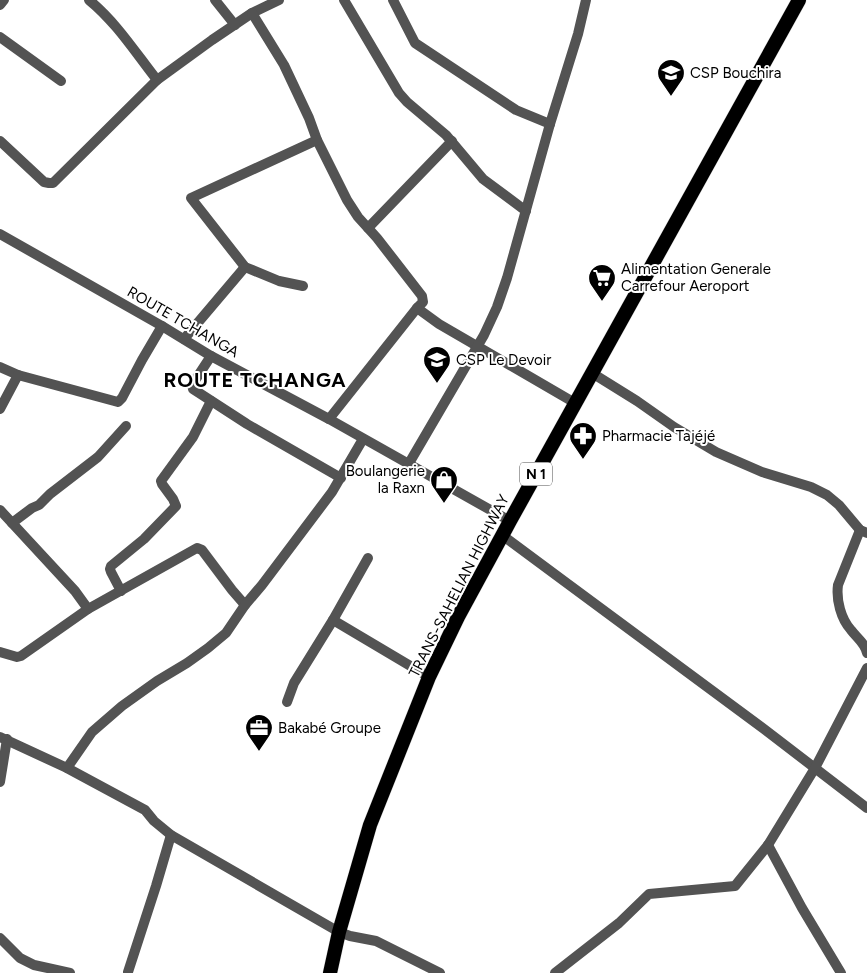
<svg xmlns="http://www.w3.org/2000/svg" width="867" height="973" viewBox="0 0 867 973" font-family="Figtree,sans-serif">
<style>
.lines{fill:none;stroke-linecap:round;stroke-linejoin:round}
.trunk-casing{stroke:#dbdbdb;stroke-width:15}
.minor{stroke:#535353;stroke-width:10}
.trunk{stroke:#000;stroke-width:14}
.labels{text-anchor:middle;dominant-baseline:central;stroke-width:4;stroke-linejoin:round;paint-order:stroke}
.shield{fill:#fff;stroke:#4c4c4c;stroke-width:1}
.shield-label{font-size:14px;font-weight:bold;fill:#000}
.poi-label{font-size:15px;fill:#000;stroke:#fff;text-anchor:start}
.street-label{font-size:15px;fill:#000;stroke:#fff}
.district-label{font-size:20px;font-weight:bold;letter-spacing:1px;fill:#000;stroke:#fff}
</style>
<rect width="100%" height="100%" fill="#fff"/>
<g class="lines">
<defs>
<polyline id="trunk" points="330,973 339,932 370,825 429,677 458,617 510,521 799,0"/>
</defs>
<use href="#trunk" class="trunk-casing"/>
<g class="minor">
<path d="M 89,0 C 116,22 135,52 157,80 L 212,40 L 252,13 L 279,0"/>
<polyline points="215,0 235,25"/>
<polyline points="344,0 399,93 407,102 446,135 483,179 526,211"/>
<polyline points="393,0 415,43 516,110 550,124"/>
<polyline points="0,5 4,0"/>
<polyline points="252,13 284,65 309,118 317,140 347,200 358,217 377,238 422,296 423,302 417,308 439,324 575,403"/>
<polyline points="0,37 61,81"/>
<polyline points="0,141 44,182 49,183 53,183 157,80"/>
<polyline points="368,228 452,141"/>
<polyline points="0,234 162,326 211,356 329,419 510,521"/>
<polyline points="303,286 279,281 245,267 191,198 317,140"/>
<polyline points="184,339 245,267"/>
<polyline points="211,356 192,385 193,389 247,424 341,478"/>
<polyline points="0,367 18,375 118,402 122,398 142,360 162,326"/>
<polyline points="592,373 637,401 674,427 716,452 762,472 811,487 827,495 839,505 860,530 867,533"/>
<polyline points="0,409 18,375"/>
<polyline points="329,419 417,308"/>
<polyline points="408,465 484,335 497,307 507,278 550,124 578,34 586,0"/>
<polyline points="0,510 75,591 88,609"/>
<polyline points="12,523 32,508 39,505 50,494 98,457 126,426"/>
<path d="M 860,530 L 838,585 C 836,600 841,619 851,630 C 857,638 865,643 867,653"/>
<polyline points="502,535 568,584 764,729 867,808"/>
<polyline points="121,591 111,572 110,569 111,566 144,539 176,506 173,499 162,484 161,481 193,437 211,401"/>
<polyline points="333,620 429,677"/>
<polyline points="0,652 17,657 21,656 88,609 197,548 202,550 232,590 245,605"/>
<polyline points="287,702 294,683 333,620 368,558"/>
<polyline points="0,737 67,768 145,810 154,821 171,835 339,932 350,936 376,941 440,973"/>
<polyline points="67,768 92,732 122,706 157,681 187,663 208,648 226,633 245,605 262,585 332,492 363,439"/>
<polyline points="0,782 7,739"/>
<polyline points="768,845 802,908 841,973"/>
<polyline points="0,938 20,958 34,965 70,973"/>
<polyline points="128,972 156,886 171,835"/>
<polyline points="555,973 619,923 649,894 735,886 768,845 815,768 867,668"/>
</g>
<use href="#trunk" class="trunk"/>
</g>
<defs>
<symbol id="school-pin" viewBox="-11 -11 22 30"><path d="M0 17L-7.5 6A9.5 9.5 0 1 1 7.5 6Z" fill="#000" stroke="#fff"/><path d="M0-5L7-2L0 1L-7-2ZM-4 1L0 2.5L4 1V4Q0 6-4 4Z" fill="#fff"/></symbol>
<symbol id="supermarket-pin" viewBox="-11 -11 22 30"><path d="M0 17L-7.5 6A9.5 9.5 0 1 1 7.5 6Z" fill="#000" stroke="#fff"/><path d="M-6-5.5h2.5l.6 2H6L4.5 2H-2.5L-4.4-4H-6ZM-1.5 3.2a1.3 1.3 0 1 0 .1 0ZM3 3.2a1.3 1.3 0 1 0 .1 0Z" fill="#fff"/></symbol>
<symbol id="pharmacy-pin" viewBox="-11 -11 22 30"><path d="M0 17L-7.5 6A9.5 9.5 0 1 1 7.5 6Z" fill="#000" stroke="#fff"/><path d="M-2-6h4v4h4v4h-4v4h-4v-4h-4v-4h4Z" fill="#fff"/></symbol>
<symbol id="shop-pin" viewBox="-11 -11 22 30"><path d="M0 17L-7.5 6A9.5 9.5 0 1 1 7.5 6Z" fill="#000" stroke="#fff"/><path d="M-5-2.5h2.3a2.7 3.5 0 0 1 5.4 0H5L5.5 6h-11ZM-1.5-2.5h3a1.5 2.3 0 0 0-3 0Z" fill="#fff"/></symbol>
<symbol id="office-pin" viewBox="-11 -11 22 30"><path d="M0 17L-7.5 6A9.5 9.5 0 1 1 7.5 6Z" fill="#000" stroke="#fff"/><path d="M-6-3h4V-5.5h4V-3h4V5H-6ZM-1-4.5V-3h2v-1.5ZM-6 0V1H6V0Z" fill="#fff"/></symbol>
</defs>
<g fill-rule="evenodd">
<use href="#school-pin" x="655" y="57" width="32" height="43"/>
<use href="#supermarket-pin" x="586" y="262" width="32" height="43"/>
<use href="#school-pin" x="421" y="344" width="32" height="43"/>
<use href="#pharmacy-pin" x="567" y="420" width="32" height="43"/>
<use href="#shop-pin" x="428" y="464" width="32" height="43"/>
<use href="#office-pin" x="243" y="712" width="32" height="43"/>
</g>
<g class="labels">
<rect class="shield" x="520" y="462.5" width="32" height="23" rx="4"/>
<g class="shield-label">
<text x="536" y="474">N 1</text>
</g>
<g class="poi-label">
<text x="690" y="73">CSP Bouchira</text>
<text x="621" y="269">Alimentation Generale<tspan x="621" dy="17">Carrefour Aeroport</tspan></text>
<text x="456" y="360">CSP Le Devoir</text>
<text x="602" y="436">Pharmacie Tajéjé</text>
<text x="425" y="471" text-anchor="end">Boulangerie<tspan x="425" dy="17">la Raxn</tspan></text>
<text x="278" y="728">Bakabé Groupe</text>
</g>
<g class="street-label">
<text transform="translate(183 322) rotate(30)">ROUTE TCHANGA</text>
<text transform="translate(459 586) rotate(-63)">TRANS-SAHELIAN HIGHWAY</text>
</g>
<g class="district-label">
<text x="255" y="380">ROUTE TCHANGA</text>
</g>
</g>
</svg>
